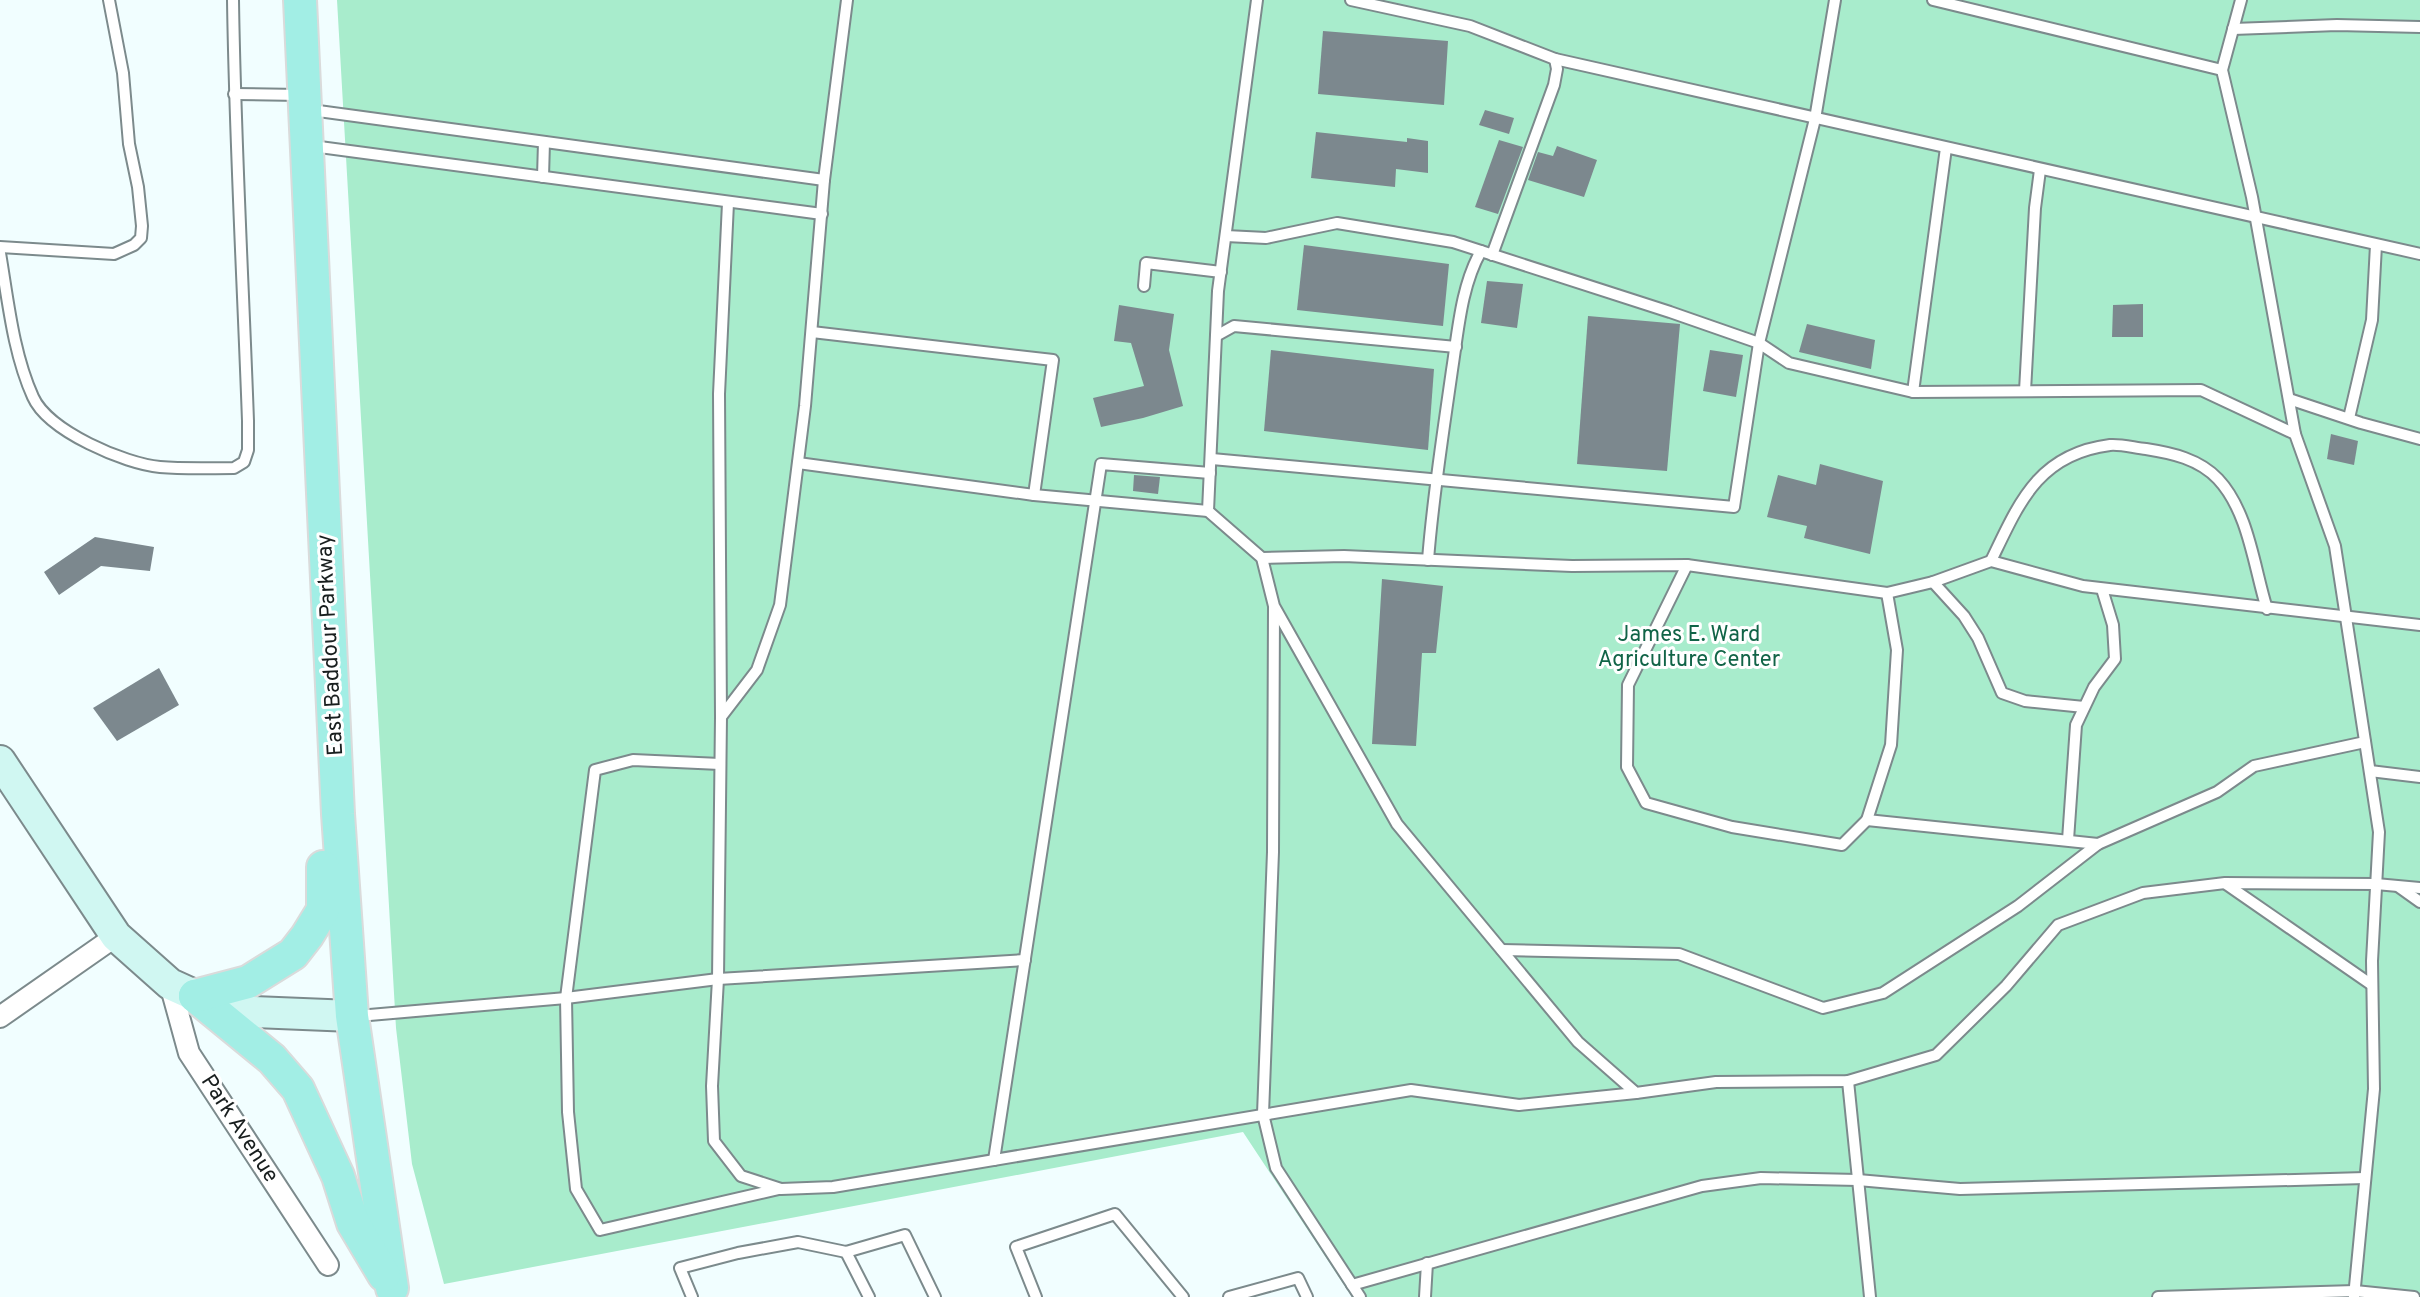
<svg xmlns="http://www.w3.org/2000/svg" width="2420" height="1297" viewBox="0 0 2420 1297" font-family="Overpass,sans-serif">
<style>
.green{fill:#a8eccc}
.building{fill:#7c888e}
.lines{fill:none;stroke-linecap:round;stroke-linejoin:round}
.lane-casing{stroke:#7c8a8c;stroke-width:14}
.street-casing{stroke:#7c8a8c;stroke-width:24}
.secondary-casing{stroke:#7c8a8c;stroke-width:34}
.primary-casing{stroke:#dadbdb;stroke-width:36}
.lane{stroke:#fff;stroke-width:10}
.street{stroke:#fff;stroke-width:20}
.secondary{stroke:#d0f7f2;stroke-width:30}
.primary{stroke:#a2eee5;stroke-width:32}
.labels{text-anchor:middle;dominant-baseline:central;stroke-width:6;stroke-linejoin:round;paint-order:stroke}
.park-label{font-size:22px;fill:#116447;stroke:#fff}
.street-label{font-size:22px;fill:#181e1e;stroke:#fff}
</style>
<rect width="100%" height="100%" fill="#f1feff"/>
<polygon class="green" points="337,0 2420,0 2420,1297 1352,1297 1243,1132 444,1284 412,1164 396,1028"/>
<g class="building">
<polygon points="1323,31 1448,41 1444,105 1318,94"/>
<polygon points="1485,110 1514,118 1509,134 1479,125"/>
<polygon points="1316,132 1407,142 1407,138 1428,141 1428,173 1396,169 1395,187 1311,178"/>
<polygon points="1499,140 1523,147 1498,214 1475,207"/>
<polygon points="1557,146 1597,160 1584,197 1528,180 1538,152 1553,156"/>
<polygon points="1304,245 1449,264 1443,326 1297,310"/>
<polygon points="1487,281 1523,284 1517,328 1481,323"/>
<polygon points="2143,304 2143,337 2112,337 2113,305"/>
<polygon points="1119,305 1174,314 1169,350 1183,406 1143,418 1101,427 1093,398 1144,386 1131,343 1114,341"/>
<polygon points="1588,316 1680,324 1667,471 1577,464"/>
<polygon points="1807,324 1875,340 1871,369 1799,352"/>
<polygon points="1271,350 1434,369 1428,450 1264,431"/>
<polygon points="1710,350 1743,355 1736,397 1703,391"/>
<polygon points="2331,434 2358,441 2354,465 2327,459"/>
<polygon points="1820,464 1883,481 1870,554 1804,538 1807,526 1767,517 1778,475 1816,485"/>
<polygon points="1134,475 1160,477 1158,494 1133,491"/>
<polygon points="95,537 154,547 150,571 101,566 59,595 44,572"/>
<polygon points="1382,579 1443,586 1436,653 1422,653 1416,746 1372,744"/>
<polygon points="159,668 179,705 117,741 93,708"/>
</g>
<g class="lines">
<defs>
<g id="lane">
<polyline points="847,0 824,180 805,406 780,605 757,670 721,717 718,979 712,1086 714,1141 741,1176 781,1189 833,1187 1411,1090 1519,1105 1636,1093"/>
<polyline points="1257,0 1218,291 1208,511 1262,558 1274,606 1397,824 1578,1042 1636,1093 1716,1082 1848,1081 1936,1055 2006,986 2058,925 2143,893 2225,883 2376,884 2420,888"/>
<polyline points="1351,0 1470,26 1555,59 2420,254"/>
<polyline points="1933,0 2222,70"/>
<polyline points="2241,0 2222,70 2252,197 2295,434"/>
<polyline points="2233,29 2337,25 2420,27"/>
<polyline points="234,94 300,95"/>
<polyline points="311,110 824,180"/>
<polyline points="312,146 822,214"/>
<polyline points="543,177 544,142"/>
<polyline points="1226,236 1266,238 1337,223 1453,242 1670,312 1759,343 1789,363 1913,392 2201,390 2295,434 2335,546 2379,832 2372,961 2374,1089 2354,1297"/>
<polyline points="0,247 114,254 134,245 141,238 142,226 138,187 129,144 123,73 109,0"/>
<path d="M 0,253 C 8,300 13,353 33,397 C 48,431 125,464 160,467 C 184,469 209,468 234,468 L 244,462 L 248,450 L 248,421 C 243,281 235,141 233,0"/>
<polyline points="1492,255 1554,85 1557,69 1555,59"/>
<polyline points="1144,286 1146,263 1221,272"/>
<polyline points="812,332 1053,360 1034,495 1208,511"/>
<polyline points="1216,336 1234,326 1456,347"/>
<polyline points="2025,391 2035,208 2040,170"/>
<polyline points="1913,392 1946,148"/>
<polyline points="2289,399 2361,423 2420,439"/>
<polyline points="2349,418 2372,320 2376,245"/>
<polyline points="1212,459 1734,507 1759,343 1815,119 1835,0"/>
<polyline points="798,463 1034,495"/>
<polyline points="1262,558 1344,556 1572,566 1687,565 1887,593 1933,582 1991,561 2083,586 2420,625"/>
<path d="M 1428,560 C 1433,495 1443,434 1452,370 C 1458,332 1461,286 1481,251"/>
<path d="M 1991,561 C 2019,503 2038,454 2110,445 C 2121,444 2135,448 2146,449 C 2172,453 2199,459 2218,479 C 2249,512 2254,568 2267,609"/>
<polyline points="1687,565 1628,685 1627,767 1646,803 1732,827 1842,845 1867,820 1891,745 1897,650 1887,593"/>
<polyline points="1933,582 1964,616 1978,638 2002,693 2025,701 2084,707"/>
<polyline points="1274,608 1273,852 1263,1114 1276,1168 1360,1297"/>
<polyline points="721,717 719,394 728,203"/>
<polyline points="720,764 633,760 595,770 566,998 568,1112 576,1189 600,1230 779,1189"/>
<polyline points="2370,771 2420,777"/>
<polyline points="1867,820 2098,844"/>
<polyline points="2068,840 2076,725 2094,687 2115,659 2113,625 2102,589"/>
<polyline points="2226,884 2372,985"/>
<polyline points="2399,887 2420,902"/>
<polyline points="1502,950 1679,954 1823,1008 1883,993 2018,906 2098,844 2217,792 2254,766 2365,742"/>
<polyline points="358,1016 566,998 718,979 1025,960"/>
<polyline points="1848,1081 1870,1297"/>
<polyline points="994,1160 1101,464 1210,473"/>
<polyline points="846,1252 869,1297"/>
<polyline points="1352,1285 1702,1186 1761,1178 1858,1180 1960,1189 2365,1178"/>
<polyline points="692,1297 680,1268 738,1253 798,1242 846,1252 905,1235 935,1297"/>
<polyline points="1036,1297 1016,1247 1115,1214 1183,1297"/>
<polyline points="1229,1297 1298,1278 1307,1297"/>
<polyline points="1425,1297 1427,1263"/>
<polyline points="2158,1297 2355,1291 2414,1297"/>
</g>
<g id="street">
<polyline points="170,984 189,1053 328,1265"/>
<polyline points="0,1017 116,936"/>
</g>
<polyline id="secondary" points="0,761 116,936 170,984 214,1004 253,1012 352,1016"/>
<g id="primary">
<polyline points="300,0 338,814 352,1016 392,1288"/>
<polyline points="195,996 272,1059 298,1089 338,1176 353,1223 384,1275"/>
<polyline points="195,996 248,982 293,954 307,936 323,910 323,867"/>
</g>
</defs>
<use href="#lane" class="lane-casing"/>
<use href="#street" class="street-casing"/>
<use href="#secondary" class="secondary-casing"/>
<use href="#primary" class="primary-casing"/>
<use href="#lane" class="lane"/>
<use href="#street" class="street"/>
<use href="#secondary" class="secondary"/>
<use href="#primary" class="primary"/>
</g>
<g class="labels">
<g class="park-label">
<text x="1689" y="635">James E. Ward<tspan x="1689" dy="25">Agriculture Center</tspan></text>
</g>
<g class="street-label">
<text transform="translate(331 645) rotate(-93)">East Baddour Parkway</text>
<text transform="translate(239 1129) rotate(57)">Park Avenue</text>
</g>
</g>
</svg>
